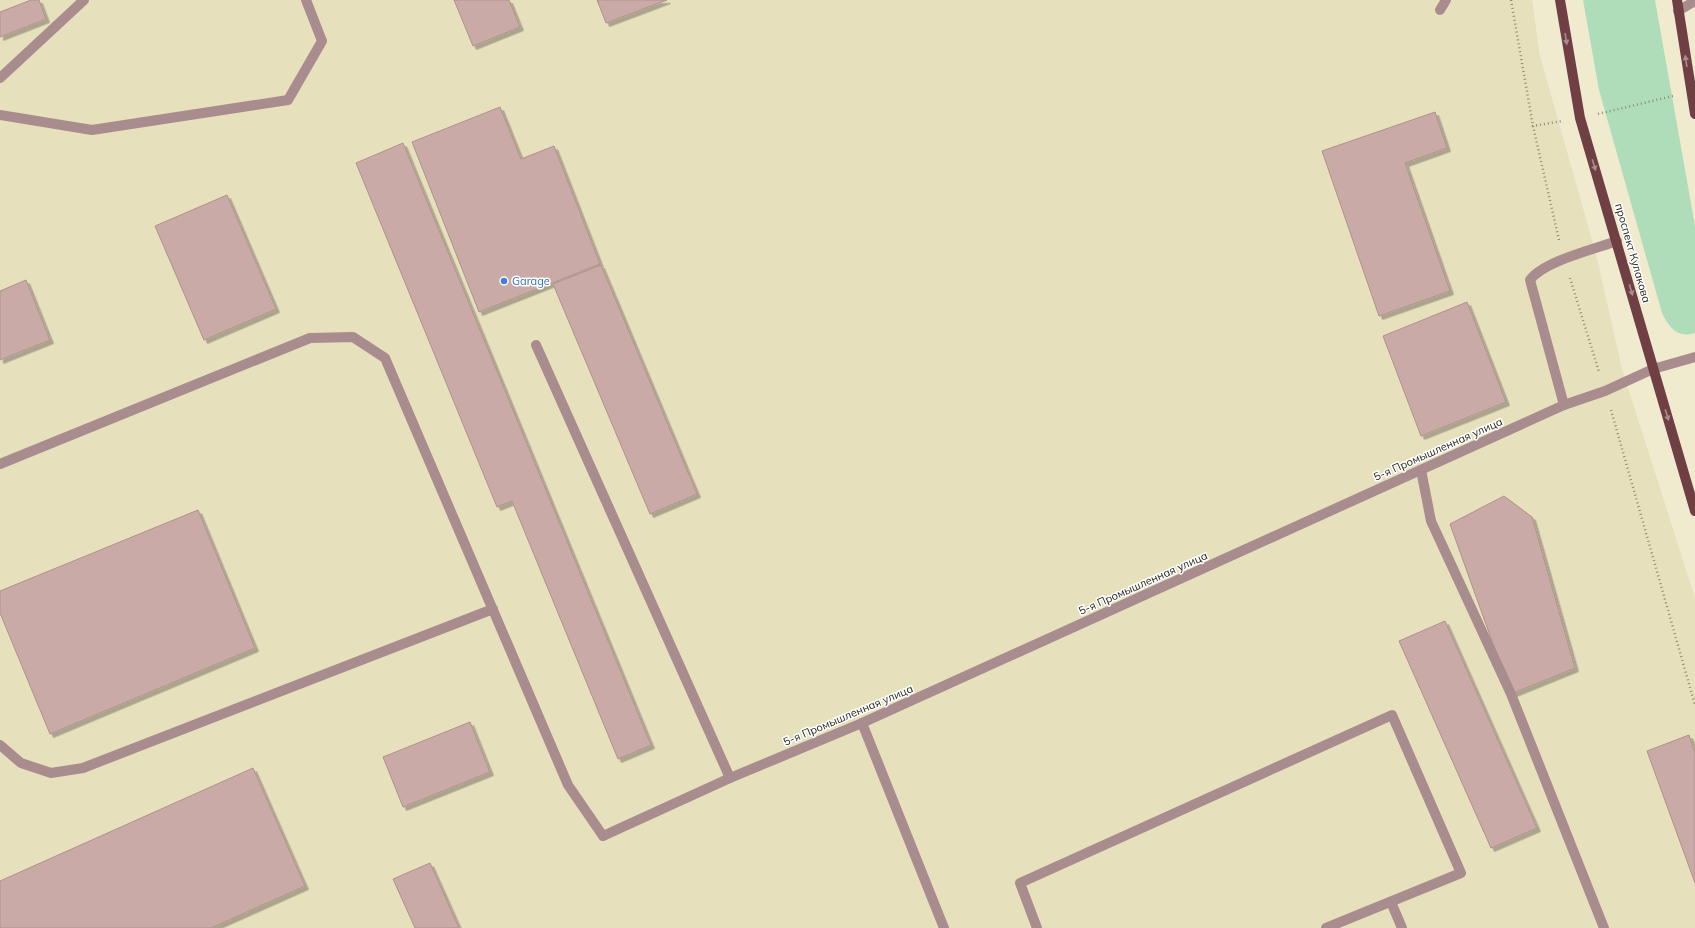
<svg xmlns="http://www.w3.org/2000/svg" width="1695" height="928" viewBox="0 0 1695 928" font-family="Mulish,sans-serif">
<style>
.built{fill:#e6e0bd}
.green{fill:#b0ddb9}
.building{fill:#caaaa6;stroke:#b0918d;filter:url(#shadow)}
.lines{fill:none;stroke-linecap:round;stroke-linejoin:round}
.path{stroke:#8f8c78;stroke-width:2.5;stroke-dasharray:1 3;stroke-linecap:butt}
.lane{stroke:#a98c8e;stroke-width:10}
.street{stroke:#a98c8e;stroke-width:10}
.primary{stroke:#6f3f44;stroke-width:10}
.oneway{fill:#a98c8f}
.shop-dot{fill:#3f7fe0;stroke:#fff;stroke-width:1.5}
.labels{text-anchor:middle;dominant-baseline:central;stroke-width:3;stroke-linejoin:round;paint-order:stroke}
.street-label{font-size:11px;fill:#201e14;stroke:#fff}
.shop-label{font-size:11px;fill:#366cbe;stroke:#fff;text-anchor:start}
</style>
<defs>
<filter id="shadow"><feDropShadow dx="3.5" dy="3.5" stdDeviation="0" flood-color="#0004"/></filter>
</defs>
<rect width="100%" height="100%" fill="#f0ebcf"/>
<polygon class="built" points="0,0 1532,0 1540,56 1596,254 1622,369 1695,598 1695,928 0,928"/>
<path class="green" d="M 1583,0 L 1655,0 L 1695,226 L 1695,333 C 1677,339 1669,327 1662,313 L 1599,90 Z"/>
<g class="building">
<polygon points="31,0 39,0 46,19 0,37 0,12"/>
<polygon points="454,0 509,0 520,27 473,46"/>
<polygon points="597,0 667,0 606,23"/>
<polygon points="500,107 521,159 554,146 600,264 479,312 412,142"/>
<polygon points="1435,112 1447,148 1405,163 1450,291 1379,316 1322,151"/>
<polygon points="403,143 651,745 618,759 512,501 497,507 356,163"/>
<polygon points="227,195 276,309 204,340 155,226"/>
<polygon points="601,265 697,494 650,514 553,284"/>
<polygon points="26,280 50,340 0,360 0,291"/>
<polygon points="1467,302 1506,402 1421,436 1383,336"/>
<polygon points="1504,496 1532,517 1575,668 1511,694 1450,524"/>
<polygon points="198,510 255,648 50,734 0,613 0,591"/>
<polygon points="1445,621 1537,828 1491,848 1399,641"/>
<polygon points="470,722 490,772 403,807 383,757"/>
<polygon points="1689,735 1695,753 1695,883 1647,751"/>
<polygon points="253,768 305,886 211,928 0,928 0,881"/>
<polygon points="430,863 459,928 415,928 393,879"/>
</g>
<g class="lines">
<g class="path">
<polyline points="1511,0 1533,126"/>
<polyline points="1598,114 1673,96"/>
<polyline points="1559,240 1533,126 1562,121"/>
<polyline points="1570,278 1599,372"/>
<polyline points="1611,410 1695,705"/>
</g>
<g class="lane">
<polyline points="1440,10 1446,0"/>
<polyline points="1678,11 1695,1"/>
<polyline points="0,78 84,0"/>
<polyline points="0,115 92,130 288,100 322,41 306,0"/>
<polyline points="536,345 730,778"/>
<path d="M 1564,405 L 1530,280 C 1544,261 1595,249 1617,241"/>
<polyline points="0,464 310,338 353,337 385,358 568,785 603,836"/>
<polyline points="1421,470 1431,521 1511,694 1604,928"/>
<polyline points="862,723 944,928"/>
<polyline points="0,745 21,763 51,773 83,768 493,609"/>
<polyline points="1391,902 1402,928"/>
<polyline points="1037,928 1020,883 1392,715 1461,873 1326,928"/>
</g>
<polyline class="street" points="603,836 730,778 862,723 1564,405 1605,391 1653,369 1695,357"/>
<g class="primary">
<polyline points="1560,0 1580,118 1695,511"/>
<polyline points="1677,0 1695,114"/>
</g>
</g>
<defs><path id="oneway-solid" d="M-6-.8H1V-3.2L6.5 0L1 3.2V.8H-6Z"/></defs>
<g class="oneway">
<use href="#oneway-solid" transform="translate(1566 39) rotate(81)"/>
<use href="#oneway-solid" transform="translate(1686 61) rotate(-99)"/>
<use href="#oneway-solid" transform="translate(1594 165) rotate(73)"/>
<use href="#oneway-solid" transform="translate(1631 290) rotate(74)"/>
<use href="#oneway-solid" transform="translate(1667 415) rotate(73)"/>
</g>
<circle class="shop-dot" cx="504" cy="281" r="4"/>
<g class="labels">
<g class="street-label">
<text transform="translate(1633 253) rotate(74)">проспект Кулакова</text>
<text transform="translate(1438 449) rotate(-24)">5-я Промышленная улица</text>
<text transform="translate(1143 583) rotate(-24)">5-я Промышленная улица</text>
<text transform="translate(848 715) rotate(-23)">5-я Промышленная улица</text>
</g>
<g class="shop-label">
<text x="512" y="281">Garage</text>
</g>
</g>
</svg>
